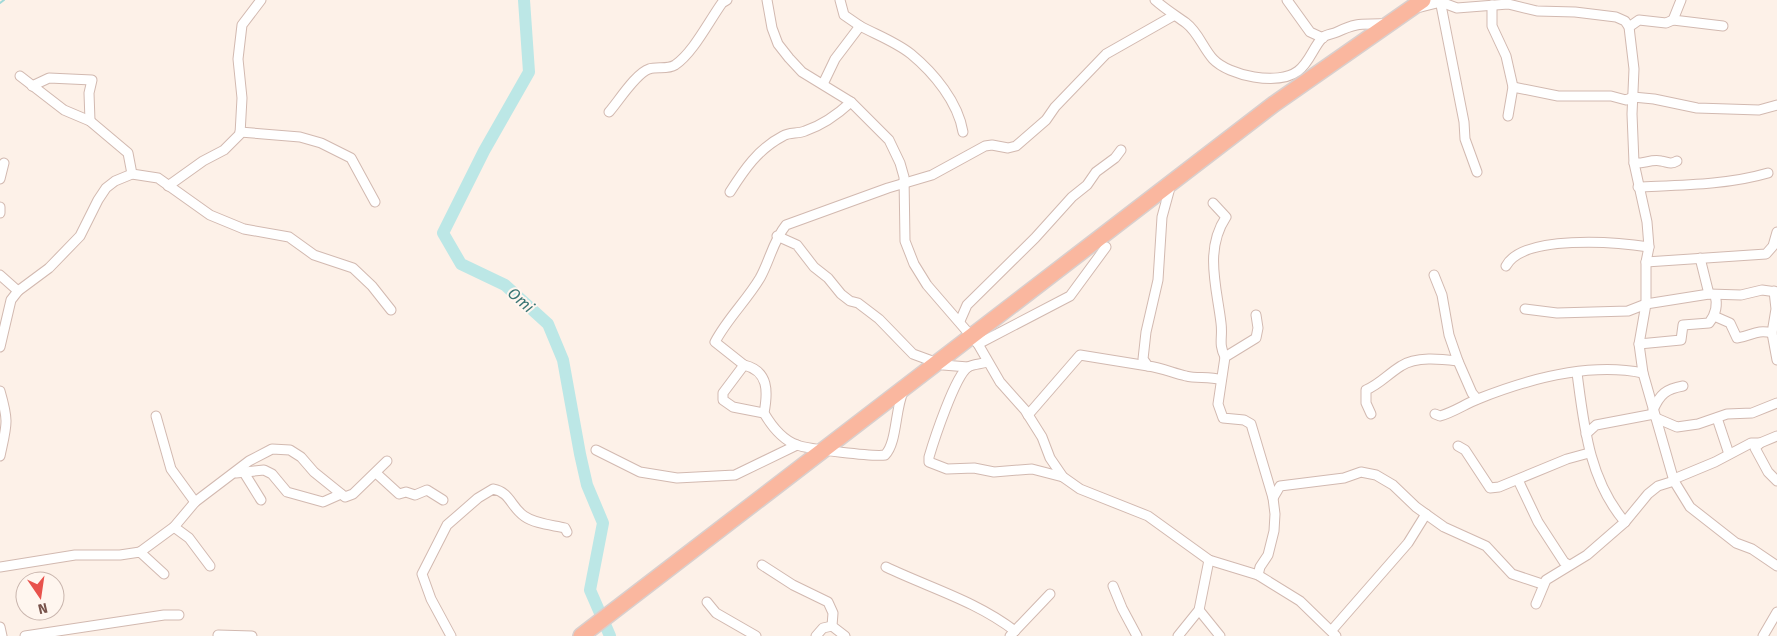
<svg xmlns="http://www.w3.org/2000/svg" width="1777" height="636" viewBox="0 0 1777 636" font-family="'Fira Sans',sans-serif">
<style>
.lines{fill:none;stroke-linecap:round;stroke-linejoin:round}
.stream{stroke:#a1d9d8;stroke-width:2}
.river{stroke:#bce7e6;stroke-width:12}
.minor-casing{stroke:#d2b9b0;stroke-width:11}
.trunk-casing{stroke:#d9cfcd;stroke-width:18}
.minor{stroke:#fff;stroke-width:9}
.trunk{stroke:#fab79f;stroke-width:15}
.labels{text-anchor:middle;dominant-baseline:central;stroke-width:4;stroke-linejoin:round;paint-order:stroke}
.water-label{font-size:16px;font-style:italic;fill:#3b7675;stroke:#fff6ef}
</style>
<rect width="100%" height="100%" fill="#fdf1e8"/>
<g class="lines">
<polyline class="stream" points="0,3 4,0"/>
<polyline class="river" points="524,0 529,72 484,151 443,233 461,264 505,285 548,324 563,360 580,454 587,485 603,523 590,590 610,636"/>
<defs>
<g id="minor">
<polyline points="767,0 772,28 778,44 789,58 802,72 851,102 889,140 900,163 904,177 905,241 914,264 927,285 978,344 1000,382 1025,410 1042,437 1050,458 1063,477 1080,489 1148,516 1209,560 1258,575 1300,601 1336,636"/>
<polyline points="840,0 844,15 860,26"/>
<path d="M 1155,0 C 1165,9 1175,15 1186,23 C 1198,32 1203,48 1213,59 C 1229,76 1278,86 1298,71 C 1310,62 1313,47 1323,37 C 1327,34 1333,34 1337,32 C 1362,20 1365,26 1389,23"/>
<polyline points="1287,0 1310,32 1323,38"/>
<polyline points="1440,0 1464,122 1465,139 1477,172"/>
<polyline points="1492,5 1492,26 1506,56 1513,87 1508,116"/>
<polyline points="1417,8 1441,2 1457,8 1508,4 1537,11 1575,12 1616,17 1625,21 1629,27 1634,69 1632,114 1634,163 1647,222 1649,247 1646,262 1646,304 1639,344 1643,373 1674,481 1690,507 1736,543 1752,549 1777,566"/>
<polyline points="1673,20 1681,0"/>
<polyline points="1629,27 1639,20 1666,23 1673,20 1723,26"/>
<polyline points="20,76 64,110 90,121 128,153 132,174"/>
<path d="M 823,84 L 835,59 L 860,26 C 877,35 896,42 911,54 C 934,73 958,102 963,132"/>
<polyline points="32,86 49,78 92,80 89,93 90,121"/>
<polyline points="1513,87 1558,96 1611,96 1626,100 1633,97 1654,99 1697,108 1759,110 1777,105"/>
<path d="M 609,112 C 618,102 636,73 649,69 C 657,66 667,70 675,65 C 693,53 709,21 722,3 L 727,0"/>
<polyline points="240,132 300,137 321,143 351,158 375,202"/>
<path d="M 1634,163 C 1644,164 1651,159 1661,161 C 1668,162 1670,165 1677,161"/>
<polyline points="0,179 4,163"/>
<path d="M 1171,184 L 1162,217 L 1158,280 L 1146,332 L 1143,359 L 1148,366 C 1162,368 1173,373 1186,376 C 1197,379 1209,376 1221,380"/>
<polyline points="168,186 203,161 224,150 240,134 242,98 238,59 242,25 261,0"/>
<path d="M 1638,187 C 1681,185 1727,185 1768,173"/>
<path d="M 730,192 C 744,170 758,149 783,136 C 789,132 798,134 805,131 C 823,125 838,114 851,102"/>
<path d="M 1213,203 L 1226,217 C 1204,250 1217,288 1221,323 C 1223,338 1218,343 1225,357"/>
<polyline points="0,207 0,213"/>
<polyline points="777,236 797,245 814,267 828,278 841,294 850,301 858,303 879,319 913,354 943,365 968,367"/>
<polyline points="1700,258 1709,294"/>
<polyline points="1646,262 1766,254 1773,246 1777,232"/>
<path d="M 1506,266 C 1523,234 1617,242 1649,247"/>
<polyline points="0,275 18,291"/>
<polyline points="1434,275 1442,295 1449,335 1458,361 1472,393 1477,399"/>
<polyline points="1774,291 1776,309 1772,333 1777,360"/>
<polyline points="1525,309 1557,313 1628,311 1646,304 1709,294 1741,295 1762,290 1777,292"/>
<polyline points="1256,315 1258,328 1256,338 1225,357 1218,404 1223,418 1244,420 1251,424 1273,498 1275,514 1274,531 1268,555 1260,567 1258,575"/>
<path d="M 1714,316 L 1730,323 L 1737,338 C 1752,336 1756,329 1772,333"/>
<polyline points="960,321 967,305 1035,238 1072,197 1087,185 1096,172 1115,158 1121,150"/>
<polyline points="978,344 1070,296 1106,247"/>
<path d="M 1639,344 L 1681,340 L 1683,325 L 1709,323 C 1716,314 1718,305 1715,295"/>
<polyline points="0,347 11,300 18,291 49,268 80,236 98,200 106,188 115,181 132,174 158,178 210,215 244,229 289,237 314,255 353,268 372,286 391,310"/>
<path d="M 987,362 C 982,364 973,364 968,367 C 955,376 934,440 929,457 L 929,462 L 947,469 L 974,468 L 994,472 L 1032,469 L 1063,477"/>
<path d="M 744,365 C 769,371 768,392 764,413 C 771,425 783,440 797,445 C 807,449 875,457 885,455 C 897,443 895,410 903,392"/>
<path d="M 1577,373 C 1584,426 1589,480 1625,522"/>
<path d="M 0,391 C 9,422 7,424 0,456"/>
<path d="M 1653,410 C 1660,394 1666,389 1683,386"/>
<path d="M 764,413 L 733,407 L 723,400 L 723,393 L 744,365 L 715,342 C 727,319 747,300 760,278 C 770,260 773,241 786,225 L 888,188 L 932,175 L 985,146 L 992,145 L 1008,148 L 1016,146 L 1046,120 L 1055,107 L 1106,54 L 1173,16"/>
<path d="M 1371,414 L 1366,403 L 1366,390 C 1380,384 1388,374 1401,366 C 1416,356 1441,359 1458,361"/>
<path d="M 1435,414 L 1440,416 C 1454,412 1465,404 1478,399 C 1528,379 1589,362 1643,373"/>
<polyline points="1028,415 1080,355 1148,366"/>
<polyline points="156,416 171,469 195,502"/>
<polyline points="1656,418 1677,427 1698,424 1727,414 1752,413 1777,403"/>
<polyline points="1717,418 1729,454"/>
<polyline points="1586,434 1596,425 1654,414"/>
<polyline points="1760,443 1755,448 1768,472 1777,481"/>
<polyline points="1458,446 1465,450 1490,488 1499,487 1567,459 1589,453"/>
<polyline points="596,450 640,472 677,478 735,475 797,445"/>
<polyline points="243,471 261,500"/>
<polyline points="236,473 264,470 272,474 287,492 323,502 341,494"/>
<polyline points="376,473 399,494 406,492 415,495 427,490 443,500"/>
<polyline points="1674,479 1715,462 1751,443 1760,443 1777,436"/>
<polyline points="1518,480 1538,522 1564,562 1569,565"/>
<polyline points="1273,498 1280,486 1344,478 1361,472 1376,475 1393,485 1416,507 1444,527 1486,546 1512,574 1542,584"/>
<polyline points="174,527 189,538 210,566"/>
<polyline points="140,552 174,527 195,502 249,461 272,449 290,450 301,457 314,472 345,497 353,494 387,461"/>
<polyline points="762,565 793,585 828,602 833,613 832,626 845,636"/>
<polyline points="0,567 75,555 120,555 140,552 164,574"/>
<path d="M 886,567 C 930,588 976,601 1015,631"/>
<polyline points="1113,586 1122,608 1137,636"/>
<polyline points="707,602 716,613 756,636"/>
<polyline points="1536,604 1546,580 1587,555 1625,522 1648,494 1658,486 1674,481"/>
<polyline points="1199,610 1220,636"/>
<polyline points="0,627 2,636"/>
<polyline points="1332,630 1408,543 1426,514"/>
<polyline points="218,635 252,636"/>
<polyline points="25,636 164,615 179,615"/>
<path d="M 451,636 L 431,599 L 422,574 L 447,525 L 478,498 L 493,489 C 510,492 511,507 524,516 C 535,524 552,525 565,528 L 567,532"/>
<polyline points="816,636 823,628 832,626"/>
<polyline points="1010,636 1050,594"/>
<polyline points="1178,636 1199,610 1209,560"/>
<polyline points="1763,636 1777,612"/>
</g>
<polyline id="trunk" points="581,636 1274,104 1423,0"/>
</defs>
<use href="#minor" class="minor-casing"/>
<use href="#trunk" class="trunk-casing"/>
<use href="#minor" class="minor"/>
<use href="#trunk" class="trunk"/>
</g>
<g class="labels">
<g class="water-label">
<text transform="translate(521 300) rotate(42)">Omi</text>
</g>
</g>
<g transform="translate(40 596) rotate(167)"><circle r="24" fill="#fff6ef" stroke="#c9b5ad"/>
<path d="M0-4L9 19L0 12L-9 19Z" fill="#e8524c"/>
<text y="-8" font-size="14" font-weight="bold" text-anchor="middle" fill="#78534b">N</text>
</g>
</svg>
